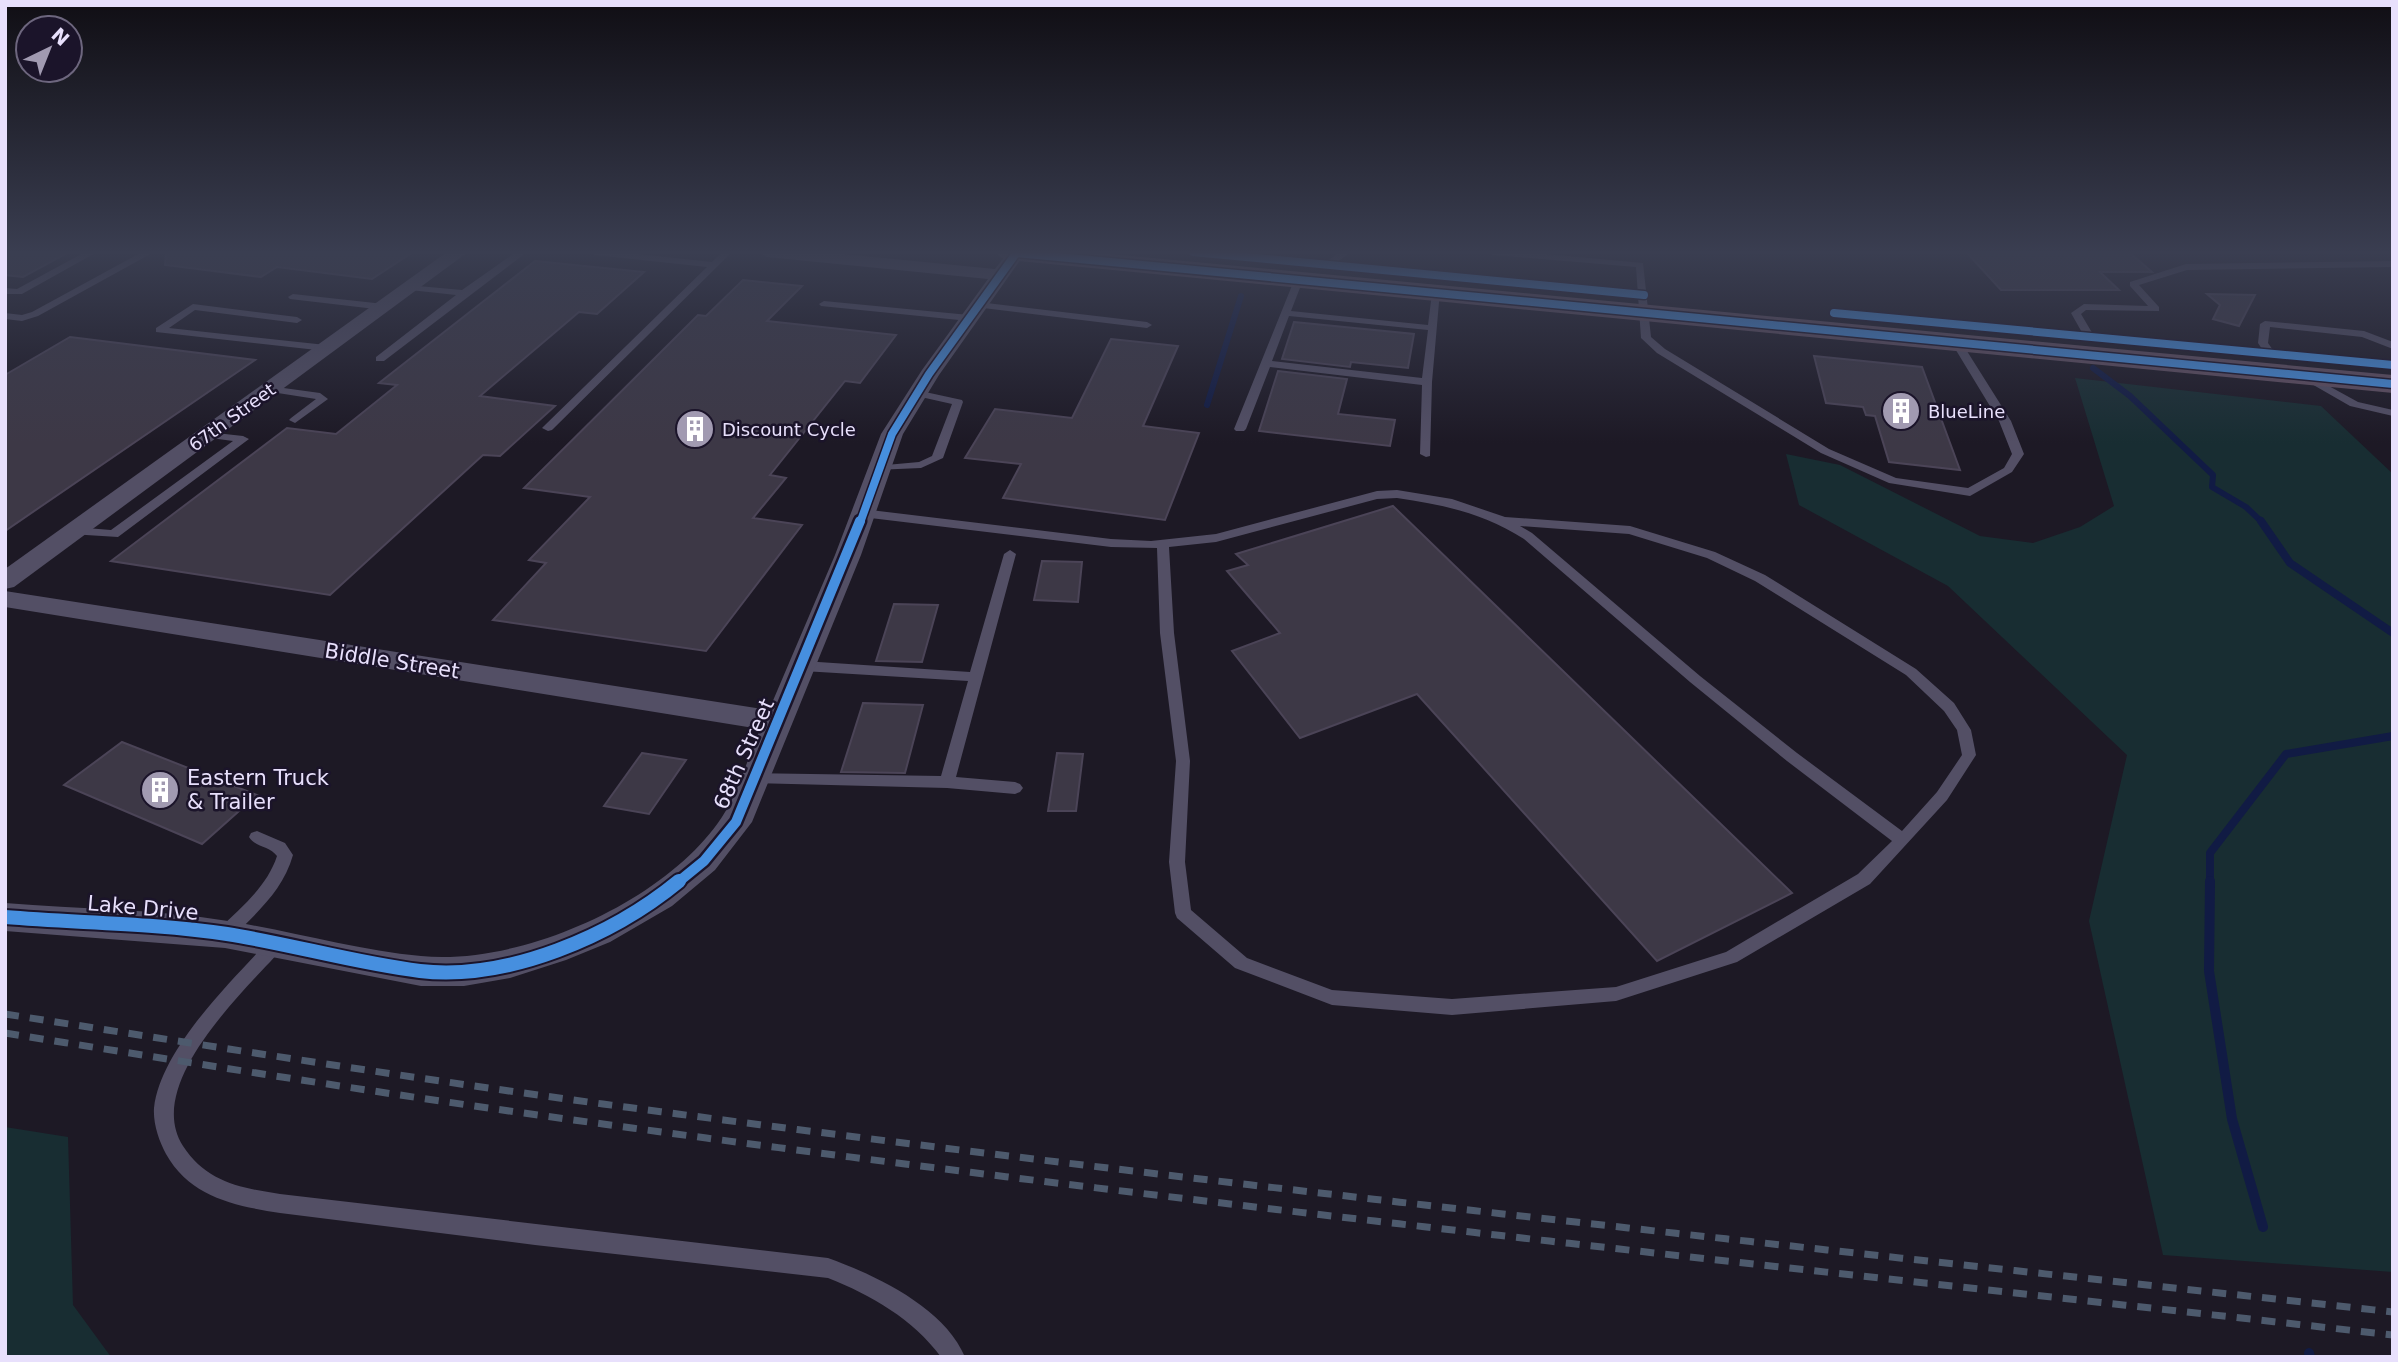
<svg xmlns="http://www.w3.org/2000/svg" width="2398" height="1362" viewBox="0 0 2398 1362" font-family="'DejaVu Sans',sans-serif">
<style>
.green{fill:#182d32}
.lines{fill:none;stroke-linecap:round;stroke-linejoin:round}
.stream-far2{stroke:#111b44;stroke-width:6}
.stream-far1{stroke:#111b44;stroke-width:8}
.stream{stroke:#111b44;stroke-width:10}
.building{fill:#3d3846;stroke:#4b4457;stroke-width:2}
.lane{fill:#534f65;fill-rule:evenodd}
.street{fill:#534f65;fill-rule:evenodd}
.highway{fill:#625062;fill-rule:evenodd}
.rail{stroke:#4d5a6d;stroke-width:7;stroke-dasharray:14 11;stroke-linecap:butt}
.cycleway-far2-casing{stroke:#1b142a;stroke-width:11}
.cycleway-far1-casing{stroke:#1b142a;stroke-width:15}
.cycleway-casing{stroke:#1b142a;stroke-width:18}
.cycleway-far2{stroke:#468fdf;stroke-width:8}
.cycleway-far1{stroke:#468fdf;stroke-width:10}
.cycleway{stroke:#468fdf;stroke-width:14}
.labels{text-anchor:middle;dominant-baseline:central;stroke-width:5;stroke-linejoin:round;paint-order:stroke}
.far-poi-label{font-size:18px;fill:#e8e0fc;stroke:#1b142a;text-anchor:start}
.far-street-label{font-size:18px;fill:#e8e0fc;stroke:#1b142a}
.street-label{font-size:21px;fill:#e8e0fc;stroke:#1b142a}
.poi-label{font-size:21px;fill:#e8e0fc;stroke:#1b142a;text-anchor:start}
</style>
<rect width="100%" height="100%" fill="#1d1925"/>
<g class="green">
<polygon points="2075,378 2321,406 2393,474 2393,1272 2163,1255 2089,921 2127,755 1948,586 1799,505 1786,454 1840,465 1980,536 2033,543 2080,527 2114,506"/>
<polygon points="5,1127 68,1137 73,1305 111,1357 5,1357"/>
</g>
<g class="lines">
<g class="stream-far2">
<polyline points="2093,368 2130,396 2213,475 2212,487 2246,507 2263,523"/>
<polyline points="1207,405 1241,296"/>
</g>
<g class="stream-far1">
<polyline points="2261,521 2290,563 2393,633"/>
<polyline points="2210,883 2210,853 2286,754 2393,736"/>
</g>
<g class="stream">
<polyline points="2210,881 2209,971 2232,1119 2263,1227"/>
<polyline points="2309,1353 2310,1357"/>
</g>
</g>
<g class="building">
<polygon points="5,252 69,252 23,277 5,275"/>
<polygon points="166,252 413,252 372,279 277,267 261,277 165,265"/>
<polygon points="1966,252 2129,252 2152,272 2100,272 2119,290 2001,290"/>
<polygon points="535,261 644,272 597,314 579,312 480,396 555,406 500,456 483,455 330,595 111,561 287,428 336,434 397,385 379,383"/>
<polygon points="743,280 802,286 767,321 896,335 860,383 845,381 770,475 786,478 753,518 802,525 706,651 493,620 546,563 529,560 590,497 524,488 698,315 706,316"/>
<polygon points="2207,294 2255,295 2239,326 2213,319 2220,305"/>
<polygon points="1294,322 1414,334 1408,368 1351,362 1350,367 1282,359"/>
<polygon points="70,337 255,360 5,531 5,375"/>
<polygon points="1111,339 1178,346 1143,426 1199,433 1165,520 1003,498 1021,464 965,458 995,409 1072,418"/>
<polygon points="1814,356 1922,367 1960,470 1889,462 1875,416 1866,415 1863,407 1826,403"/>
<polygon points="1278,371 1347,379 1338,414 1395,420 1390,446 1259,431"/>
<polygon points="1393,506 1792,893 1657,961 1417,694 1300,738 1232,651 1280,633 1227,571 1248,565 1236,554"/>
<polygon points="1042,561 1082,562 1078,602 1034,600"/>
<polygon points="894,604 938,605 922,662 876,661"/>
<polygon points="863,703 923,705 905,773 841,772"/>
<polygon points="122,742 257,795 202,844 64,785"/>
<polygon points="642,753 686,760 649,814 604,806"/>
<polygon points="1057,753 1083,754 1076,811 1048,811"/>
</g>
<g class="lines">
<g class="lane">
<polygon points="85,252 97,252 22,294 5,294 5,288 17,289"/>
<polygon points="142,252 154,252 38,316 22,321 5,319 5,313 22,315 32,312"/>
<polygon points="516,252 527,252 384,361 376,361 376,357 456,295 410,290 405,287 407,285 462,290"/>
<polygon points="590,252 620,252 712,262 722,252 732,252 552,430 548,431 542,428 544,426 707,267 595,255"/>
<polygon points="1340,252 1351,252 1330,267 1324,267 1324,263"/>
<polygon points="1488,252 1524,252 1643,263 1651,337 1665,349 1829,449 1896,478 1968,488 2004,468 2012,454 1999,421 1951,342 1960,340 2011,421 2024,454 2012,472 1970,496 1889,483 1821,453 1657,353 1641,338 1636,267 1493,255"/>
<polygon points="2393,261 2393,267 2187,270 2139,285 2159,307 2159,311 2086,310 2081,314 2094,336 2089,339 2084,336 2071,313 2084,304 2148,306 2130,286 2130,282 2186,264"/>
<path d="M 1295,278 L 1303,280 L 1291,311 L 1428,325 L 1432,293 L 1440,291 L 1432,382 L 1430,456 L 1426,457 L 1420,454 L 1422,385 L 1270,367 L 1246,429 L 1244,431 L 1236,431 L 1234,429 ZM 1289,316 L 1428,330 L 1422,378 L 1272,361 Z"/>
<polygon points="293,294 384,304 389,307 384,310 290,299 288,297"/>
<polygon points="824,301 969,315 974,318 969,321 821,306 819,304"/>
<polygon points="978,302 1147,322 1152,325 1147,328 975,307 973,305"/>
<polygon points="193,304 297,317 302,320 297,323 195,310 169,328 326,345 331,348 326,351 156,332 156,328"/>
<polygon points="2265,321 2364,331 2393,342 2393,349 2362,337 2270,327 2268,343 2275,353 2270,356 2266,355 2258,343 2260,324"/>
<polygon points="2307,374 2358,402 2393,410 2393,416 2350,406 2303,379 2302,377"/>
<polygon points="269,386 320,393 328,399 295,423 289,420 291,418 316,399 265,391 264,389"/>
<polygon points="916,390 962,400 963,402 943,458 921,468 875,470 875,466 919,462 932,456 952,404 912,395 911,393"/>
<polygon points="207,432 243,436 249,439 118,537 70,534 68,531 74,527 111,530 233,441 203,437 203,433"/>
<path d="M 1397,490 L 1452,499 L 1505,517 L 1630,526 L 1715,552 L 1765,575 L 1916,669 L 1954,703 L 1971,730 L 1976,755 L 1947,800 L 1870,884 L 1737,962 L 1616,1001 L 1452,1015 L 1332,1005 L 1235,968 L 1177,918 L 1175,913 L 1169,862 L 1176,761 L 1160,633 L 1157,548 L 1111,547 L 862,517 L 856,513 L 862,509 L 1111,539 L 1151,541 L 1216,534 L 1377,491 ZM 1397,498 C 1444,505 1483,513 1524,539 L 1690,682 L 1787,761 L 1892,841 L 1858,874 L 1726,952 L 1616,987 L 1452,999 L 1332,990 L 1247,958 L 1191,910 L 1185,862 L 1190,761 L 1174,633 L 1169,547 L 1216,542 L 1377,499 ZM 1520,526 L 1629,534 L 1707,558 L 1755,581 L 1906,675 L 1944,711 L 1957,730 L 1962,755 L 1937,792 L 1902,831 L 1797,753 L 1700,676 L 1532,533 Z"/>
<polygon points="1010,550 1016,554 956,777 1015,782 1020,784 1023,788 1020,792 1015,794 947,788 749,783 746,779 749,775 754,773 941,776 968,681 803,671 796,666 803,661 970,672 1004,554"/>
<path d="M 257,831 L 285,843 L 293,855 C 283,891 256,913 231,939 L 225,941 L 219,939 L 217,934 L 219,929 C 241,907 267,887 277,856 C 270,846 255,847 249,837 L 251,833 Z"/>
<path d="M 277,936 L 283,938 L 285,943 L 283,948 C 245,990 143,1084 183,1146 C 206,1182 241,1188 280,1194 L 828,1258 C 875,1275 944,1307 965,1357 L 941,1357 C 913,1319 871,1295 828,1278 L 535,1245 L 280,1213 C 235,1206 190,1197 166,1154 C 159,1141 153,1124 154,1108 C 161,1048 232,981 271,938 Z"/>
</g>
<g class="street">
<polygon points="447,252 468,252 14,587 5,589 5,569"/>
<path d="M 758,252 L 823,252 L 995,269 L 1008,252 L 1026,252 L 939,375 L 903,434 L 861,555 L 752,822 L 715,870 L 672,906 L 610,942 L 566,960 L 510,978 L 464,986 L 421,986 L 225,948 L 5,931 L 5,903 C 79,909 155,909 228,921 C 292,931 356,950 421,956 C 521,966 667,901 722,817 C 739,791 748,757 760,729 L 5,607 L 5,591 L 769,710 L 835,555 L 881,434 L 922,370 L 988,279 L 767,257 Z"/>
</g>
<polygon class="highway" points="996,252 1089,252 2393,375 2393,393 1009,260 1000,257"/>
<g class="rail">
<path d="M 5,1014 C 204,1045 403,1077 603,1104 C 1198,1184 1796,1246 2393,1312"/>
<path d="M 5,1033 C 204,1065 403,1097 603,1124 C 1198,1206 1796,1268 2393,1335"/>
</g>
<defs>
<g id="cycleway-far2">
<polyline points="1193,252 1644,295"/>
<polyline points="1016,253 2393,384"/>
<polyline points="1834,313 2393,365"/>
<polyline points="860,523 892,434 929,374 1017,252"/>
</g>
<polyline id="cycleway-far1" points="677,883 704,861 736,822 860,521"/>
<path id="cycleway" d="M 5,917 C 78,923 154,923 227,934 C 291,944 355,963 420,971 C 508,981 612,936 679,881"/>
</defs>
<use href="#cycleway-far2" class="cycleway-far2-casing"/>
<use href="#cycleway-far1" class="cycleway-far1-casing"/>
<use href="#cycleway" class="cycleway-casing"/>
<use href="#cycleway-far2" class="cycleway-far2"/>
<use href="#cycleway-far1" class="cycleway-far1"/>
<use href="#cycleway" class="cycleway"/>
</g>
<linearGradient id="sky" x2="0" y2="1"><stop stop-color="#100e14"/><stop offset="0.57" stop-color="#3a3e51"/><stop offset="1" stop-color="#3a3e51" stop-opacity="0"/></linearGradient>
<rect width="2398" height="443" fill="url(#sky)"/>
<defs>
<symbol id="building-disc" viewBox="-11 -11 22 22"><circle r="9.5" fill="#a19ab1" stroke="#1b142a"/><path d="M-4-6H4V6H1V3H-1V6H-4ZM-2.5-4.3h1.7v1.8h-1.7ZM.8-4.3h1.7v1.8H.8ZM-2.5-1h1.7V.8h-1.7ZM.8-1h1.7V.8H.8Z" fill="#fff"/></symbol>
</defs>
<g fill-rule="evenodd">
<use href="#building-disc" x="1879" y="389" width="44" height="44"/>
<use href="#building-disc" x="673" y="407" width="44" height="44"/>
<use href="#building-disc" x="138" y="768" width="44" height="44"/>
</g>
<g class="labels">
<g class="far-poi-label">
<text x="1928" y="411">BlueLine</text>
<text x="722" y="429">Discount Cycle</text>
</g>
<g class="far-street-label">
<text transform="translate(232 417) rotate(-36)">67th Street</text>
</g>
<g class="street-label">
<text transform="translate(392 661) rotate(9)">Biddle Street</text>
<text transform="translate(744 754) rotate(-66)">68th Street</text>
<text transform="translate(143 908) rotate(5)">Lake Drive</text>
</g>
<g class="poi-label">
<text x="187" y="778">Eastern Truck<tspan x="187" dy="24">&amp; Trailer</tspan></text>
</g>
</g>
<rect width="2398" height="1362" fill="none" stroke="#e8e0fc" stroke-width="14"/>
<g transform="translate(49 49) rotate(43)"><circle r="33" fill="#1b142a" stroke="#6d667e" stroke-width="2"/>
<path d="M0-5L12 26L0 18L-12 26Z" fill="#a19ab1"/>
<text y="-10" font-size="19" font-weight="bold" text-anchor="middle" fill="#e8e0fc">N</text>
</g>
</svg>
